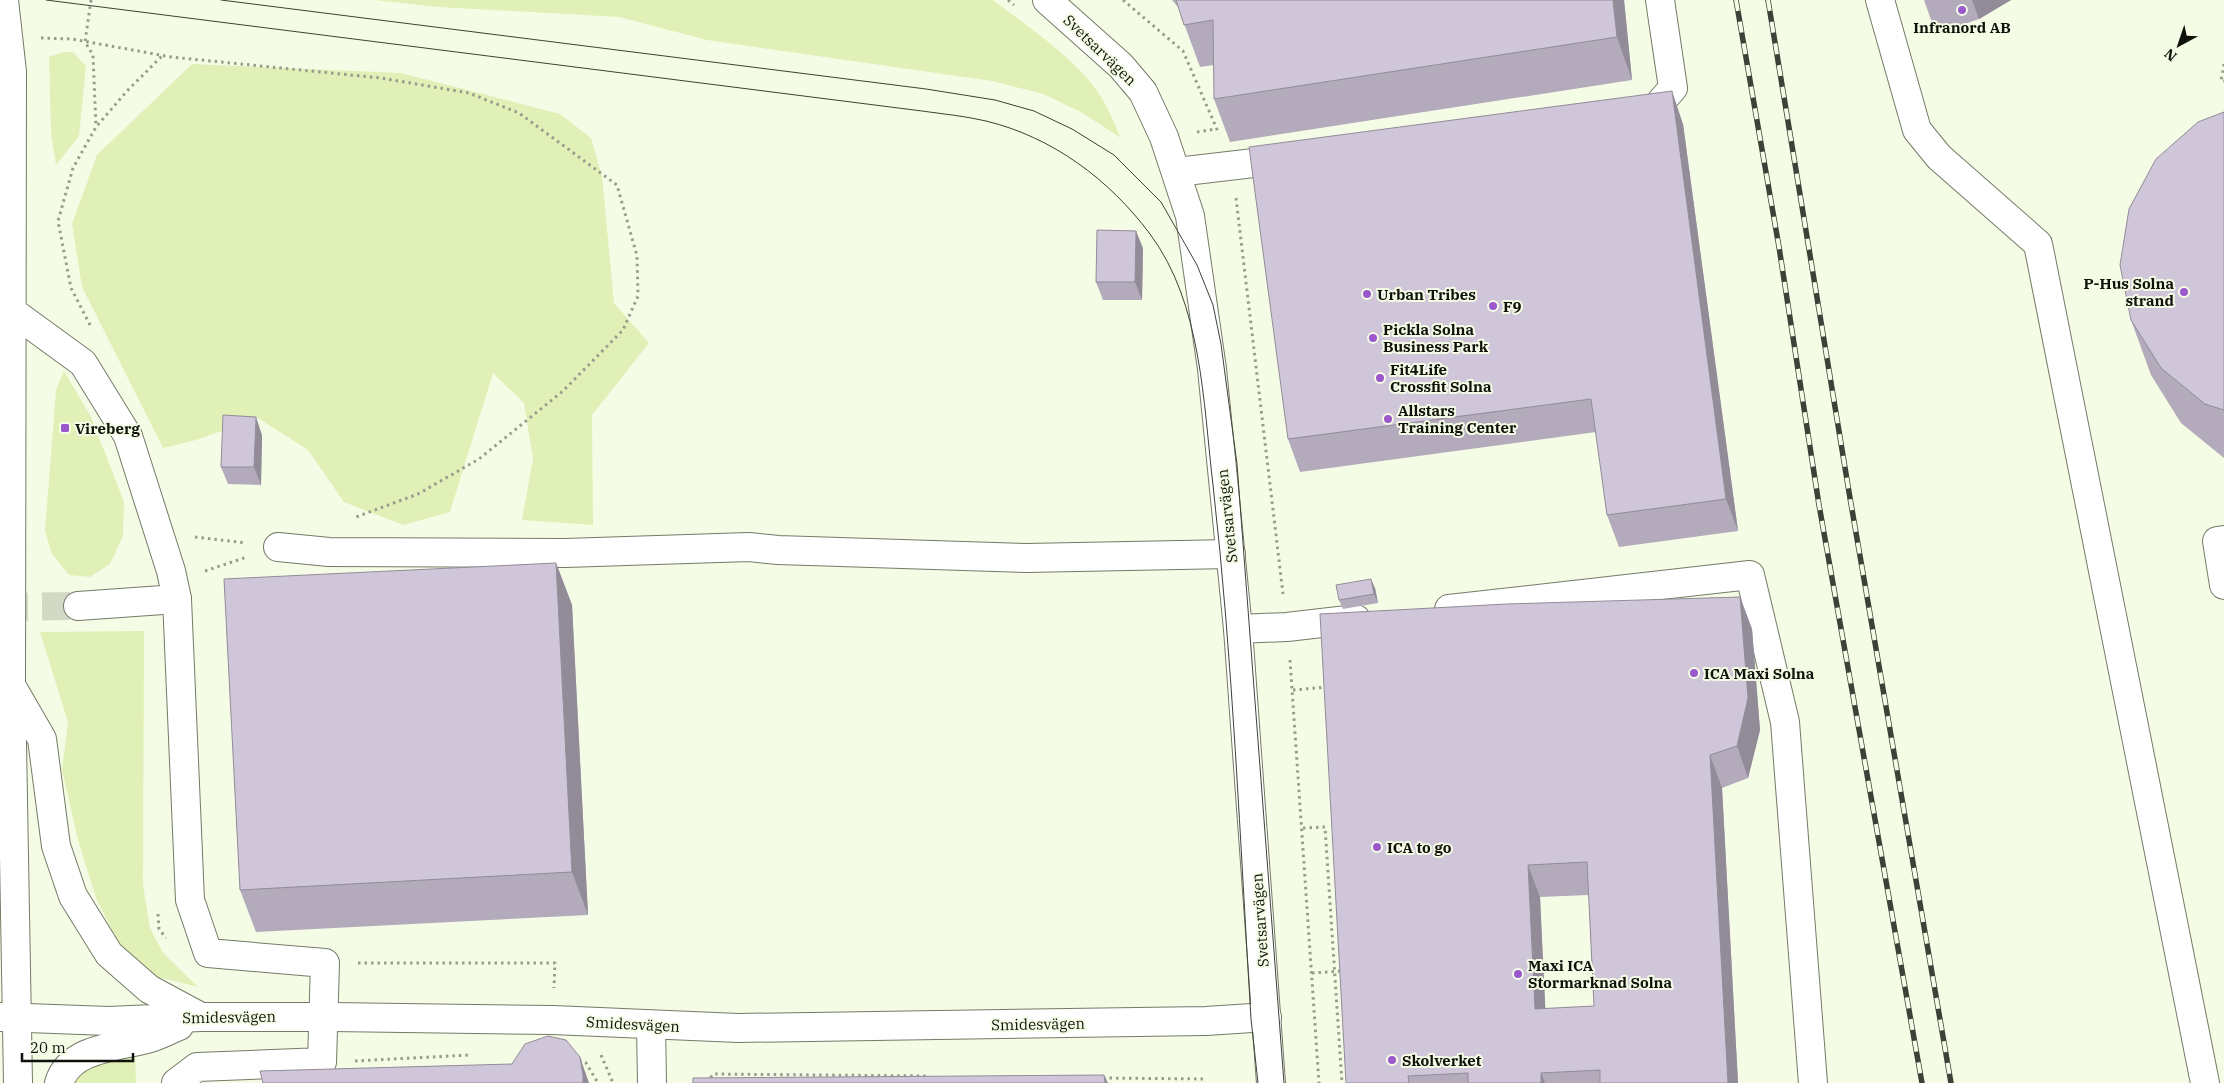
<svg xmlns="http://www.w3.org/2000/svg" width="2224" height="1083" viewBox="0 0 2224 1083" font-family="'IBM Plex Serif',serif">
<style>
.green{fill:#e0f0b7}
.lines{fill:none;stroke-linecap:round;stroke-linejoin:round}
.minor-tunnel{stroke:#d2d9c5;stroke-width:28;stroke-dasharray:28 14;stroke-linecap:butt}
.minor-casing{stroke:#757a68;stroke-width:30}
.path{stroke:#979c8c;stroke-width:3;stroke-dasharray:2.5 4;stroke-linecap:butt}
.minor{stroke:#fff;stroke-width:28}
.tram{stroke:#3e4137;stroke-width:1}
.rail-casing{stroke:#3e4137;stroke-width:5.5}
.rail{stroke:#f5fce6;stroke-width:4;stroke-dasharray:11;stroke-linecap:butt}
.wall{fill:#b3aabb;fill-rule:evenodd}
.shaded-wall{fill:#928b98}
.building{fill:#d0c6d9;stroke:#928b98;fill-rule:evenodd}
.poi-dot{fill:#9b57cc;stroke:#f5fce6;stroke-width:2}
.labels{text-anchor:middle;dominant-baseline:central;stroke-width:4;stroke-linejoin:round;paint-order:stroke}
.poi-label{font-size:15px;font-weight:bold;fill:#0f110a;stroke:#f5fce6;text-anchor:start}
.street-label{font-size:15px;fill:#0f110a;stroke:#f5fce6}
</style>
<rect width="100%" height="100%" fill="#f5fce6"/>
<g class="green">
<path d="M 374,0 L 993,0 C 1029,28 1079,60 1103,100 C 1110,112 1115,126 1121,138 L 1081,112 L 1043,94 L 992,81 L 707,40 L 619,17 L 438,7 Z"/>
<polygon points="64,52 73,52 86,66 79,136 56,165 51,133 49,57"/>
<polygon points="192,64 401,73 560,114 591,138 602,176 614,303 649,343 592,415 593,525 522,520 533,459 524,403 493,373 450,512 403,525 344,502 308,450 258,418 196,440 163,448 82,287 72,224 97,155"/>
<polygon points="64,371 91,417 124,502 123,536 110,564 90,577 69,575 52,554 45,531 56,390"/>
<polygon points="144,631 143,885 150,928 163,953 198,987 150,975 122,950 96,898 78,840 62,770 68,722 40,632"/>
<polygon points="135,1052 136,1083 72,1083 87,1068"/>
</g>
<g class="lines">
<polyline class="minor-tunnel" points="0,607 78,606"/>
<defs>
<g id="minor">
<polyline points="4,0 12,72 11,686 18,1083"/>
<polyline points="1047,0 1121,66 1143,92 1164,137 1190,216 1212,369 1238,629 1271,1083"/>
<polyline points="1880,0 1917,130 1939,157 2038,244 2205,1083"/>
<polyline points="1646,119 1673,88 1660,0"/>
<polyline points="1177,172 1288,159"/>
<polyline points="13,312 83,363 128,436 171,571 177,599 190,900 208,953 325,963 322,1062 197,1067 176,1083"/>
<polyline points="2224,540 2217,541 2224,585"/>
<polyline points="278,547 329,552 565,553 749,547 778,550 1026,558 1231,554"/>
<polyline points="78,606 177,599"/>
<polyline points="1449,609 1750,575 1785,722 1813,1083"/>
<polyline points="1238,629 1287,627 1356,619"/>
<polyline points="12,687 42,739 56,846 73,896 109,954 149,989 201,1017"/>
<polyline points="0,1017 108,1021 201,1017 332,1017 553,1020 738,1028 1206,1021 1267,1017"/>
<polyline points="651,1025 652,1083"/>
<path d="M 59,1083 C 70,1047 119,1047 150,1038 C 160,1035 169,1030 179,1026"/>
</g>
</defs>
<use href="#minor" class="minor-casing"/>
<g class="path">
<polyline points="91,0 85,42 93,55 96,127"/>
<polyline points="1008,0 1014,5"/>
<polyline points="1123,0 1183,51 1219,134"/>
<polyline points="41,38 72,39 171,57 381,78 469,93 519,113 617,185 637,256 638,296 623,330 563,391 479,459 418,494 356,517"/>
<polyline points="2224,64 2221,81 2224,81"/>
<polyline points="1197,132 1216,129"/>
<polyline points="1236,198 1283,594"/>
<polyline points="90,325 71,288 58,221 73,168 96,127 127,91 162,56"/>
<polyline points="195,537 246,543"/>
<polyline points="205,571 247,557"/>
<polyline points="1290,660 1319,1083"/>
<polyline points="1293,690 1327,687"/>
<polyline points="1303,828 1325,827 1342,1083"/>
<polyline points="158,914 159,929 166,938"/>
<polyline points="358,963 555,963 554,988"/>
<polyline points="1312,973 1342,971"/>
<polyline points="601,1055 613,1083"/>
<polyline points="579,1060 586,1063 598,1083"/>
<polyline points="355,1061 469,1055"/>
<polyline points="1103,1078 1207,1079"/>
<polyline points="707,1083 713,1074 929,1076"/>
</g>
<use href="#minor" class="minor"/>
<g class="tram">
<path d="M 46,0 L 922,111 C 943,114 965,116 986,121 C 1052,137 1109,179 1150,234 C 1202,304 1203,401 1213,485 C 1233,662 1240,841 1251,1019 L 1258,1083"/>
<polyline points="221,0 926,89 995,100 1034,111 1072,129 1114,155 1161,202 1197,265 1213,305 1221,344 1237,464 1284,1083"/>
</g>
<defs>
<g id="rail">
<polyline points="1736,0 1779,247 1819,505 1922,1083"/>
<polyline points="1768,0 1850,498 1951,1083"/>
</g>
</defs>
<use href="#rail" class="rail-casing"/>
<use href="#rail" class="rail"/>
</g>
<g class="wall">
<polygon points="1172,0 1624,0 1632,80 1230,142 1214,99 1214,65 1200,67 1178,7"/>
<polygon points="1924,0 2011,0 1979,19 1936,34"/>
<polygon points="2224,112 2224,458 2181,423 2151,375 2131,320"/>
<polygon points="1683,124 1738,531 1619,547 1607,515 1596,432 1300,472 1288,439"/>
<polygon points="1143,248 1142,300 1103,300 1096,282"/>
<polygon points="262,435 261,485 228,484 221,467"/>
<polygon points="556,563 572,605 588,915 256,932 240,890"/>
<polygon points="1375,588 1378,603 1343,609 1339,600"/>
<path d="M 1740,597 L 1752,629 L 1760,730 L 1748,778 L 1722,788 L 1738,1083 L 1346,1083 ZM 1589,895 L 1594,1006 L 1545,1009 L 1540,897 Z"/>
</g>
<g class="shaded-wall">
<polygon points="1613,0 1624,0 1632,80 1617,37"/>
<polygon points="1972,0 2011,0 1979,19"/>
<polygon points="1672,91 1683,124 1738,531 1726,499"/>
<polygon points="1136,231 1143,248 1142,300 1135,282"/>
<polygon points="256,417 262,435 261,485 254,467"/>
<polygon points="556,563 572,605 588,915 572,872"/>
<polygon points="1371,579 1375,588 1378,603 1374,594"/>
<polygon points="1740,597 1752,629 1760,730 1748,778 1737,746"/>
<polygon points="1710,755 1722,788 1738,1083 1728,1083"/>
<polygon points="1528,865 1540,897 1547,1042 1535,1009"/>
<polygon points="580,1057 589,1083 583,1083"/>
<polygon points="1541,1073 1545,1083 1541,1083"/>
<polygon points="1104,1075 1108,1083 1105,1083"/>
</g>
<g class="building">
<polygon points="1176,0 1613,0 1617,37 1214,99 1213,20 1184,25"/>
<polygon points="1672,91 1726,499 1607,515 1591,399 1288,439 1249,147"/>
<polygon points="2224,112 2224,410 2205,404 2161,368 2131,320 2120,265 2129,209 2156,159 2198,122"/>
<polygon points="1097,230 1136,231 1135,282 1096,282"/>
<polygon points="223,415 256,417 254,467 221,467"/>
<polygon points="556,563 572,872 240,890 224,579"/>
<polygon points="1371,579 1374,594 1339,600 1336,585"/>
<path d="M 1740,597 L 1748,698 L 1737,746 L 1710,755 L 1728,1083 L 1600,1083 L 1600,1070 L 1541,1073 L 1541,1083 L 1468,1083 L 1468,1073 L 1408,1076 L 1409,1083 L 1346,1083 L 1320,614 L 1507,604 ZM 1587,862 L 1594,1006 L 1535,1009 L 1528,865 Z"/>
<polygon points="548,1036 566,1040 580,1057 583,1075 583,1083 263,1083 260,1071 512,1064 525,1044"/>
<polygon points="1104,1075 1105,1083 693,1083 693,1078"/>
</g>
<g class="poi-dot">
<circle cx="1962" cy="10" r="5"/>
<circle cx="2184" cy="292" r="5"/>
<circle cx="1367" cy="294" r="5"/>
<circle cx="1493" cy="306" r="5"/>
<circle cx="1373" cy="338" r="5"/>
<circle cx="1380" cy="378" r="5"/>
<circle cx="1388" cy="419" r="5"/>
<rect x="60" y="423" width="10" height="10" rx="2.5"/>
<circle cx="1694" cy="673" r="5"/>
<circle cx="1377" cy="847" r="5"/>
<circle cx="1518" cy="974" r="5"/>
<circle cx="1392" cy="1060" r="5"/>
</g>
<g class="labels">
<g class="poi-label">
<text x="1962" y="27" text-anchor="middle">Infranord AB</text>
<text x="2174" y="283" text-anchor="end">P-Hus Solna<tspan x="2174" dy="17">strand</tspan></text>
<text x="1377" y="294">Urban Tribes</text>
<text x="1503" y="306">F9</text>
<text x="1383" y="329">Pickla Solna<tspan x="1383" dy="17">Business Park</tspan></text>
<text x="1390" y="369">Fit4Life<tspan x="1390" dy="17">Crossfit Solna</tspan></text>
<text x="1398" y="410">Allstars<tspan x="1398" dy="17">Training Center</tspan></text>
<text x="75" y="428">Vireberg</text>
<text x="1704" y="673">ICA Maxi Solna</text>
<text x="1387" y="847">ICA to go</text>
<text x="1528" y="965">Maxi ICA<tspan x="1528" dy="17">Stormarknad Solna</tspan></text>
<text x="1402" y="1060">Skolverket</text>
</g>
<g class="street-label">
<text transform="translate(1100 50) rotate(44)">Svetsarvägen</text>
<text transform="translate(1227 516) rotate(-96)">Svetsarvägen</text>
<text transform="translate(1260 920) rotate(-94)">Svetsarvägen</text>
<text transform="translate(229 1017) rotate(-1)">Smidesvägen</text>
<text transform="translate(633 1024) rotate(3)">Smidesvägen</text>
<text transform="translate(1038 1024) rotate(-1)">Smidesvägen</text>
</g>
</g>
<g transform="translate(2179 45) rotate(220)" stroke="#f5fce6" stroke-width="4" paint-order="stroke">
<path d="M0-4L9 19L0 12L-9 19Z" fill="#0f110a"/>
<text y="-8" font-size="14" font-weight="bold" text-anchor="middle" fill="#0f110a">N</text>
</g>
<path d="M22 1053v8h111v-8" fill="none" stroke="#0f110a" stroke-width="2.5"/>
<text x="30" y="1053" font-size="15" fill="#0f110a" stroke="#f5fce6" stroke-width="4" paint-order="stroke">20 m</text>
</svg>
